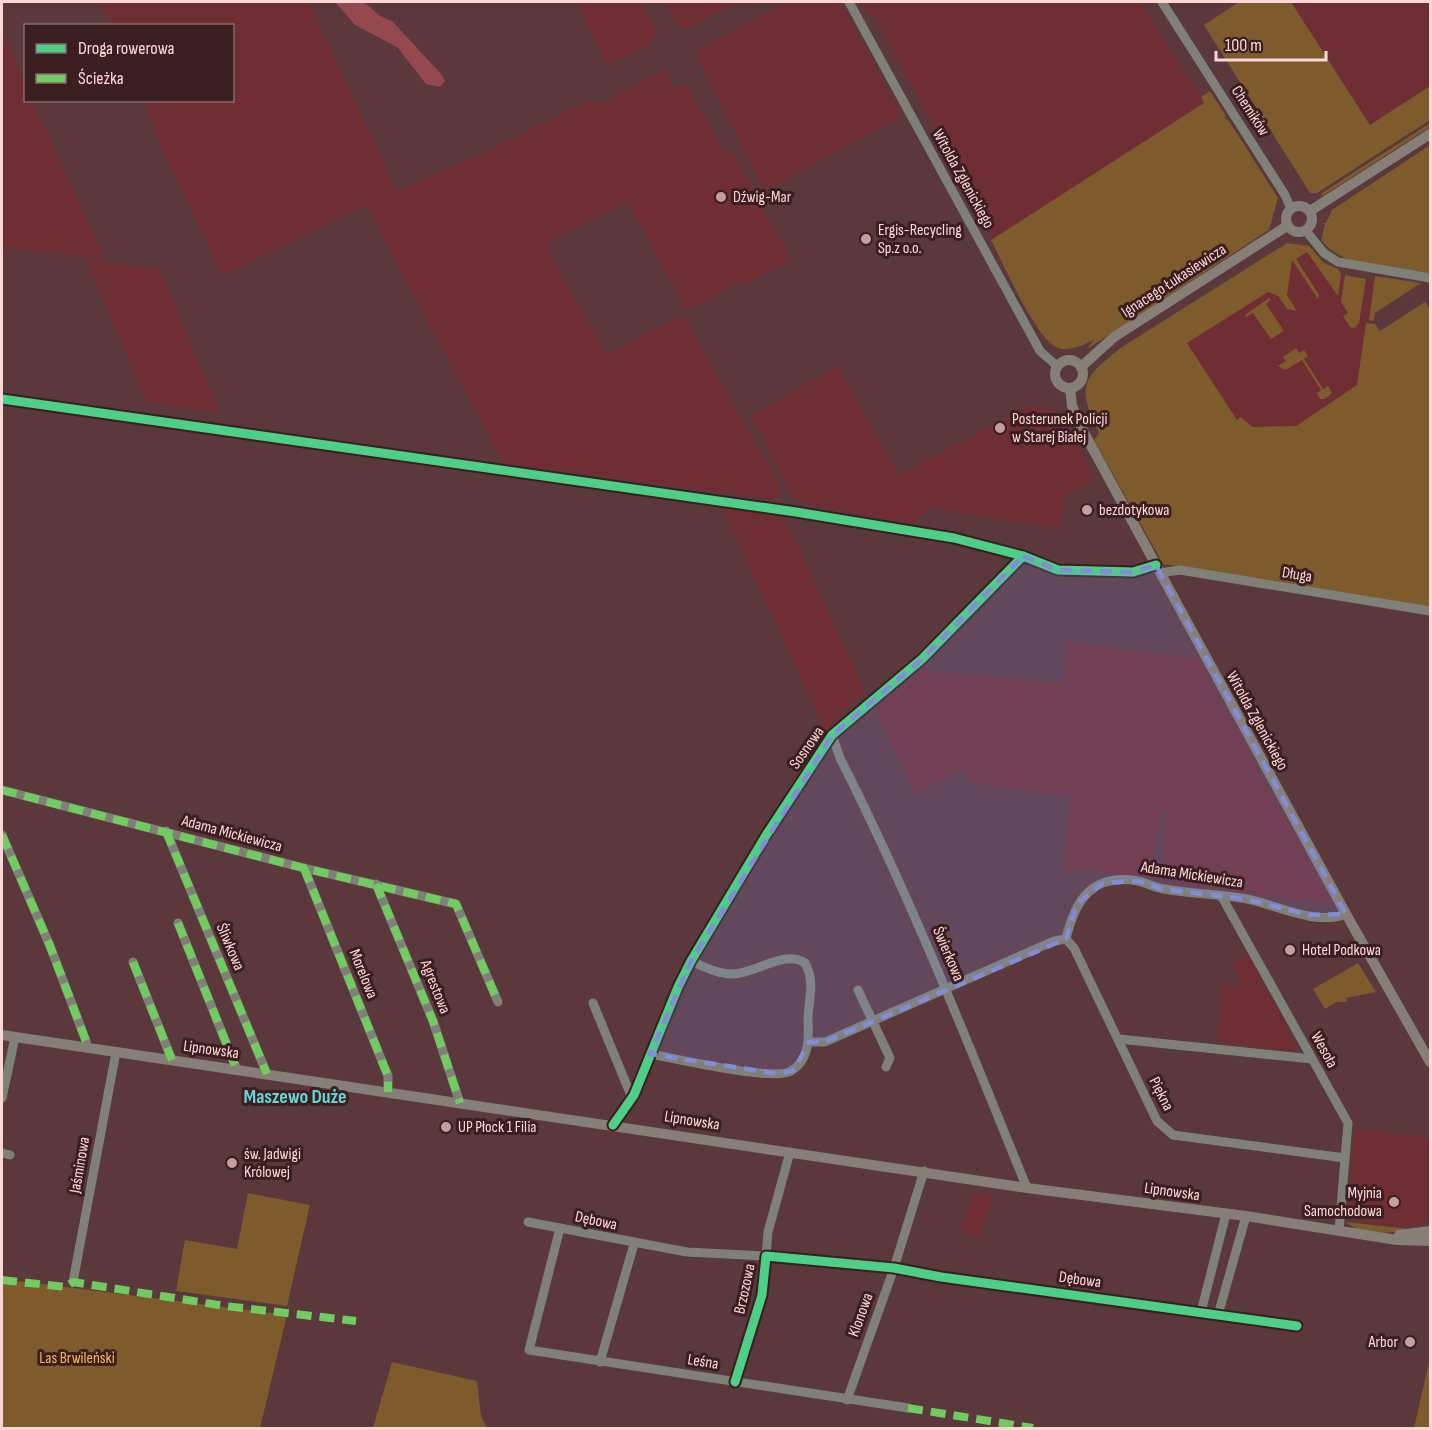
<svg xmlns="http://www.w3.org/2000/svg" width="1432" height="1430" viewBox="0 0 1432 1430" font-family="'Sofia Sans Condensed',sans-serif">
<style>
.built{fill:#6f2e34}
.green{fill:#7d5b2d}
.water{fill:#94484f}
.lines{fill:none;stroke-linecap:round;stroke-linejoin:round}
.minor{stroke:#7f8178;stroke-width:9}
.major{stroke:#857f77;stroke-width:10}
.quiet{stroke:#71cb61;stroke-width:8;stroke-dasharray:15 8;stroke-linecap:butt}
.cycleway-casing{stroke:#3b1e20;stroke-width:13}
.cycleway{stroke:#4dcf88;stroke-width:9}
.marked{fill:#838cd8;fill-opacity:0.2;stroke:#838cd8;stroke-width:4.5;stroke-dasharray:12 8;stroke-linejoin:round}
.poi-dot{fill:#c59fa0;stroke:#3b1e20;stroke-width:2}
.labels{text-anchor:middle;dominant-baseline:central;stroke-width:6;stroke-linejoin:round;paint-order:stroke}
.street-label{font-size:16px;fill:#ffd7d7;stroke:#3b1e20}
.poi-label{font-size:16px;fill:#ffd7d7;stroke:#3b1e20;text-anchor:start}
.park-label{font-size:16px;fill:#f9bb56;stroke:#3b1e20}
.quarter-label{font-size:20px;font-weight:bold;fill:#66d3d5;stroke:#3b1e20}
</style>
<rect width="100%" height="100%" fill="#5a383b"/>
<g class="built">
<polygon points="100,2 309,2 397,191 496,147 588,101 603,103 663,70 674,89 687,84 724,153 731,150 791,259 743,285 740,281 687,311 628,202 549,241 547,250 608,355 671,320 685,318 782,490 774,500 503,463 366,205 222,276 164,153 144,101 232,100 232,26 112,25"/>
<polygon points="576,2 642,2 657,31 650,44 608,66"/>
<polygon points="665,2 737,2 687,29 677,25"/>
<polygon points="788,2 840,2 902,115 765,191 697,58 699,48"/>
<polygon points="862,2 1140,2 1205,103 994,238 874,16 871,17"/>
<polygon points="1291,2 1430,2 1430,86 1370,125"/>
<polygon points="2,30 25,83 26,100 33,101 105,259 2,248"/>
<polygon points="1308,249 1323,271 1374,280 1359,387 1294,429 1220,431 1155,330"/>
<polygon points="87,260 160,269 220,413 146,402"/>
<polygon points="838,366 899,475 1030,405 1059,411 1096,480 1065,496 1060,528 928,508 913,524 805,504 794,498 750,416"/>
<polygon points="723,509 784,515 865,691 840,713 826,733"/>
<polygon points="1067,642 1198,658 1333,904 1162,882 1166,810 1162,808 1152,877 1064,869 1071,797 971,783 963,770 915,794 873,706 916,670 1064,683"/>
<polygon points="1248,955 1297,1046 1294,1052 1216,1041 1222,984 1244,988 1232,964"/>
<polygon points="1355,1128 1430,1139 1430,1218 1422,1224 1402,1227 1347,1219"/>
<polygon points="974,1192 994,1195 979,1238 961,1232"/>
</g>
<g class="green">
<polygon points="1239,2 1291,2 1370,125 1430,86 1430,120 1317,193 1310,193 1204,25"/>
<path d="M 1210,91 L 1226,116 L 1224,117 L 1229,121 L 1278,198 L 1269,230 L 1087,349 L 1095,339 C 1084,345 1068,353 1056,347 C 1035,337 1003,263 991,240 L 1204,103 L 1201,97 Z"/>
<polygon points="1430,123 1430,127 1321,197 1322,193"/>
<path d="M 1430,145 L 1430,275 C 1395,269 1345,270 1321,240 L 1325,224 L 1322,223 L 1326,223 L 1332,210 Z"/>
<path d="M 1287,243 L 1309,246 L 1324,263 L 1338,269 L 1341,274 L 1338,296 L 1307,252 L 1296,259 L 1319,295 L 1318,299 L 1292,260 L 1287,295 L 1297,311 L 1287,309 L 1278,296 L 1268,292 L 1187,343 L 1237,420 L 1241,417 L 1252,427 L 1296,426 L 1357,385 L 1366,323 L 1375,324 L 1380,331 L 1425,302 L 1430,309 L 1430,608 L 1163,564 L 1094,440 L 1099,433 C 1076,386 1082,378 1122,347 Z"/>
<polygon points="1345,275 1366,279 1359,323 1354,328 1350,327 1343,316 1348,313 1341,302"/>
<polygon points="1375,276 1421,283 1375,313 1374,321 1369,320"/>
<polygon points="1269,298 1271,300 1266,304 1284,331 1271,339 1253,313 1246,317 1245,315"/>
<polygon points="1296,348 1299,353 1304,350 1308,356 1304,359 1323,389 1328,386 1332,393 1325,399 1320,399 1317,393 1321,390 1302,360 1285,370 1278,366 1286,361 1283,357"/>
<polygon points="1358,963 1376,992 1346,998 1346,1002 1337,1002 1325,1009 1313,989"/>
<polygon points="248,1193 310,1205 287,1306 176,1291 185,1240 237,1249"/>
<path d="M 1346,1222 L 1408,1229 C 1393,1234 1358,1235 1346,1222 Z"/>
<polygon points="2,1279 287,1315 260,1428 2,1428"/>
<polygon points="1430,1358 1430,1428 1414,1428"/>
<polygon points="392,1362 477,1381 481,1416 487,1428 373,1428"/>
</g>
<polygon class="water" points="335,2 364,2 380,16 392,21 442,75 445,81 440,87 426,84 397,47 355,25"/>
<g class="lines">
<g class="minor">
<polyline points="849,2 1040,351 1057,366"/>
<polyline points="1162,2 1285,195 1291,209"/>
<polyline points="1306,231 1324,253 1338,262 1430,278"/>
<polyline points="2,399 796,512 954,538 1023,556 1058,570 1133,572 1156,565"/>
<polyline points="1160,573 1180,570 1430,611"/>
<path d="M 832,735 L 840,758 C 911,898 968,1043 1027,1188"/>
<polyline points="2,790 304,868 456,904 498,1002"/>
<polyline points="166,831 267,1074"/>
<polyline points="2,835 50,946 86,1041 86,1048"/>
<polyline points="304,868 388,1076 388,1092"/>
<polyline points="376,884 433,1021 460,1103"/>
<polyline points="1222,897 1348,1123 1339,1231"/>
<polyline points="178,923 237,1070"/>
<polyline points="1066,939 1074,948 1157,1121 1173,1135 1345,1158"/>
<path d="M 1066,939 C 1075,900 1092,873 1138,881 C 1147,883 1155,888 1164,889 C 1191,894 1220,894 1247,899 C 1277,905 1315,926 1346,914"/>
<polyline points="133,962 172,1060"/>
<polyline points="858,990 890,1058 886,1067"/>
<polyline points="593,1003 632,1098"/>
<polyline points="1119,1039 1312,1059"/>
<polyline points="809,1042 825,1042 1054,941 1066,939"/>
<path d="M 650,1054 C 674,1058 774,1082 791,1071 C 809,1061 809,1039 808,1021 C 808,1000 816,983 805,963 C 785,949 755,974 732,974 C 718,974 704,967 691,961"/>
<polyline points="2,1098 15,1037"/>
<polyline points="613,1125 634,1095 678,987 691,961 765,837 832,735 922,659 1023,556"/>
<polyline points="2,1153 10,1155"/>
<polyline points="528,1222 687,1252 766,1256 768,1232 790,1152"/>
<polyline points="560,1228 529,1350 908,1408"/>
<polyline points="73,1282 116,1052"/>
<polyline points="1201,1312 1226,1214"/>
<polyline points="1218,1315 1246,1216"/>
<polyline points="600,1362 634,1244"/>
<polyline points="735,1382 762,1295 766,1256 894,1268 941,1277 1297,1326"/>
<polyline points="847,1400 894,1268 924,1171"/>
</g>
<g class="major">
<circle cx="1299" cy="219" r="13"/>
<polyline points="1310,211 1430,134"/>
<circle cx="1069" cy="374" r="14"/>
<polyline points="1081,367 1114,337 1287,226"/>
<polyline points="1070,388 1072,406 1082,429 1346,914 1430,1062"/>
<polyline points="2,1035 1027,1188 1246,1216 1397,1240 1430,1241"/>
<polyline points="1399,1235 1430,1231"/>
</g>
<g class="quiet">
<polyline points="2,790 304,868 456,904 498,1002"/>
<polyline points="166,831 267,1074"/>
<polyline points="2,835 50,946 86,1041 86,1048"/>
<polyline points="304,868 388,1076 388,1092"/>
<polyline points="376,884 433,1021 460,1103"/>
<polyline points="178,923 237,1070"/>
<polyline points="133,962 172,1060"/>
<polyline points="2,1280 66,1287 73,1282 225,1306 356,1321"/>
<polyline points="908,1408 1033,1428"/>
</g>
<defs>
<g id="cycleway">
<polyline points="2,399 796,512 954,538 1023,556 1058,570 1133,572 1156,565"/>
<polyline points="613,1125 634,1095 678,987 691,961 765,837 832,735 922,659 1023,556"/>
<polyline points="735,1382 762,1295 766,1256 894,1268 941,1277 1297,1326"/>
</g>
</defs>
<use href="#cycleway" class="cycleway-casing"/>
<use href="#cycleway" class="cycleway"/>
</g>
<path class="marked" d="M 1023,556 L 1058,570 L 1133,572 L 1156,565 L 1346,914 L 1309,915 L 1245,899 L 1162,889 L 1138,881 L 1103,883 L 1077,904 L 1066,939 L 825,1042 L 809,1042 L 794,1070 L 779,1074 L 650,1054 L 691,961 L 832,735 L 922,659 Z"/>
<g class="poi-dot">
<circle cx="721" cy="197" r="6"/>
<circle cx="866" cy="239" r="6"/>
<circle cx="1000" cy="428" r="6"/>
<circle cx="1087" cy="510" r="6"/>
<circle cx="1290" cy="950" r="6"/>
<circle cx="446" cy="1127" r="6"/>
<circle cx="232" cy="1163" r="6"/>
<circle cx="1394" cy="1202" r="6"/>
<circle cx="1410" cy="1342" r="6"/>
</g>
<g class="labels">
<g class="street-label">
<text transform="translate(1250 111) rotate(57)">Chemików</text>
<text transform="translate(963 179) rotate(61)">Witolda Zglenickiego</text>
<text transform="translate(1174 281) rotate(-33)">Ignacego Łukasiewicza</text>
<text transform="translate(1297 575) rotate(9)">Długa</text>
<text transform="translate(1257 721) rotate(61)">Witolda Zglenickiego</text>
<text transform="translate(807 748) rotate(-55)">Sosnowa</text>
<text transform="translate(232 834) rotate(15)">Adama Mickiewicza</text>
<text transform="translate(1192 875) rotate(9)">Adama Mickiewicza</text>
<text transform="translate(230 947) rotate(67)">Śliwkowa</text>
<text transform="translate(948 954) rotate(67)">Świerkowa</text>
<text transform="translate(363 974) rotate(68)">Morelowa</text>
<text transform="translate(435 987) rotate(68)">Agrestowa</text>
<text transform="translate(211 1050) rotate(8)">Lipnowska</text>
<text transform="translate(1324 1050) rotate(61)">Wesoła</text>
<text transform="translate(1161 1094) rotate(63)">Piękna</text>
<text transform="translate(692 1121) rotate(9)">Lipnowska</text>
<text transform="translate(80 1165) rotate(-80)">Jaśminowa</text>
<text transform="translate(1172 1192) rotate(8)">Lipnowska</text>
<text transform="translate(596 1221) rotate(12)">Dębowa</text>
<text transform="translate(1080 1280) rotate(8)">Dębowa</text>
<text transform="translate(745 1289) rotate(-78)">Brzozowa</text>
<text transform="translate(861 1315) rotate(-70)">Klonowa</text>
<text transform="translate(703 1362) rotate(9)">Leśna</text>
</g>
<g class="poi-label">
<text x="733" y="197">Dźwig-Mar</text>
<text x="878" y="230">Ergis-Recycling<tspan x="878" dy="18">Sp.z o.o.</tspan></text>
<text x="1012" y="419">Posterunek Policji<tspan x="1012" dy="18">w Starej Białej</tspan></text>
<text x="1099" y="510">bezdotykowa</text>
<text x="1302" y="950">Hotel Podkowa</text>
<text x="458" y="1127">UP Płock 1 Filia</text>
<text x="244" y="1154">św. Jadwigi<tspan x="244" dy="18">Królowej</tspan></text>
<text x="1382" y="1193" text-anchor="end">Myjnia<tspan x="1382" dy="18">Samochodowa</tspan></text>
<text x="1398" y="1342" text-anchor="end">Arbor</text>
</g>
<g class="park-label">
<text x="77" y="1358">Las Brwileński</text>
</g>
<g class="quarter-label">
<text x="295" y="1097">Maszewo Duże</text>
</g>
</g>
<rect width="1432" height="1430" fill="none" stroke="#ffd7d7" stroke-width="6"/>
<rect x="24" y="24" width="210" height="78" fill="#3b1e20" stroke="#896869" stroke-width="1.5"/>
<rect x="36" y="44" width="30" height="9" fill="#4dcf88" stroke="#896869" stroke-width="1.5"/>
<text x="78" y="54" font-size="18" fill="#ffd7d7">Droga rowerowa</text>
<rect x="36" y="74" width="30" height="9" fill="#71cb61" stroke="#896869" stroke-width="1.5"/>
<text x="78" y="84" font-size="18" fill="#ffd7d7">Ścieżka</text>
<path d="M1216 51v9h110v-9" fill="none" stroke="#ffd7d7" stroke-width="3"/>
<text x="1225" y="51" font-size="18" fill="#ffd7d7" stroke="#3b1e20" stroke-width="4.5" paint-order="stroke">100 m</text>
</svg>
